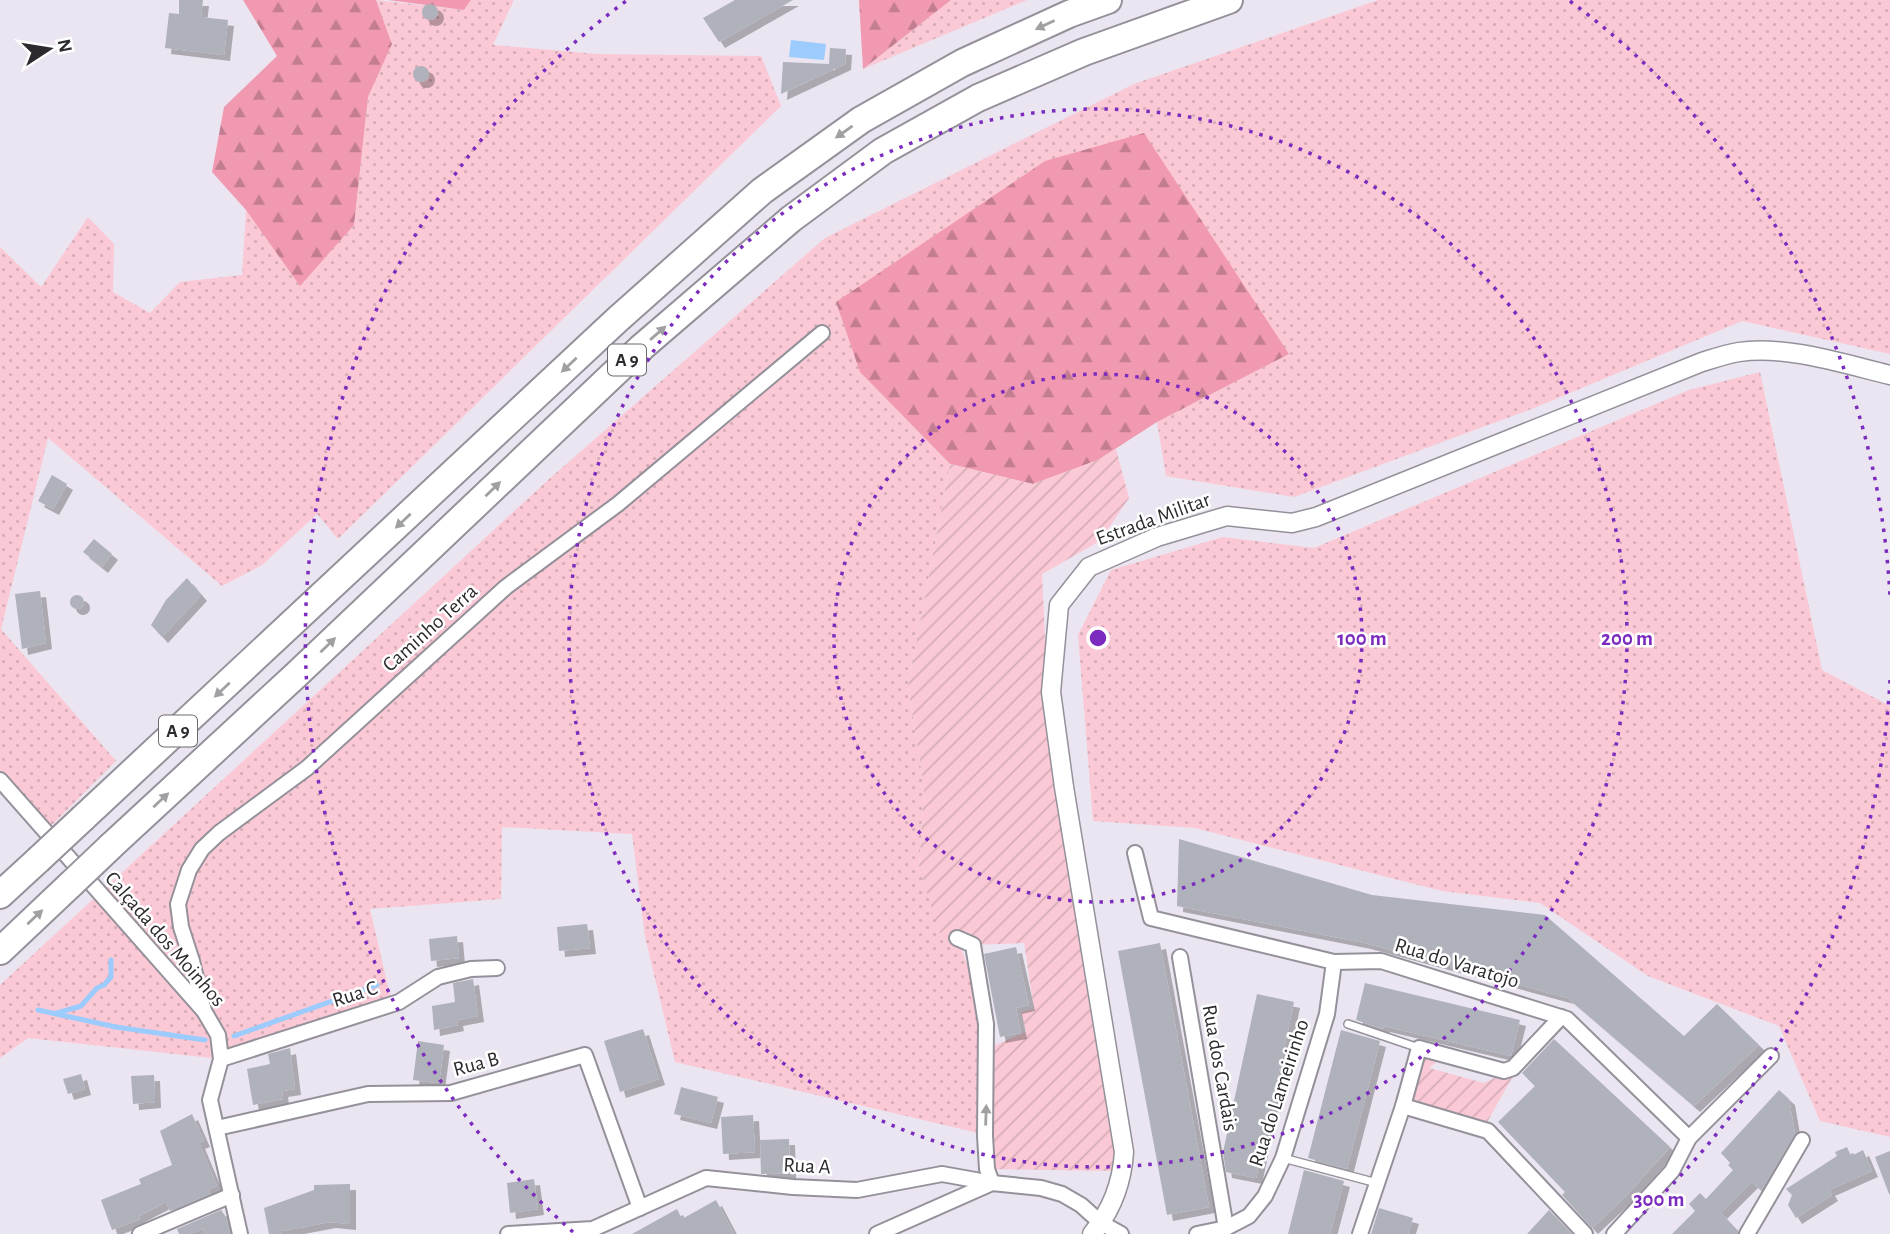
<svg xmlns="http://www.w3.org/2000/svg" width="1890" height="1234" viewBox="0 0 1890 1234" font-family="'Alegreya Sans',sans-serif">
<style>
.grass{fill:url(#grass-dots)}
.forest{fill:url(#forest-firs)}
.garden{fill:url(#garden-furrows)}
.water{fill:#9ccbfd}
.lines{fill:none;stroke-linecap:round;stroke-linejoin:round}
.stream{stroke:#9ccbfd;stroke-width:5}
.building{fill:#afb1bb;filter:url(#shadow)}
.service-casing{stroke:#95919b;stroke-width:10}
.minor-casing{stroke:#95919b;stroke-width:18}
.tertiary-casing{stroke:#95919b;stroke-width:21}
.motorway-casing{stroke:#95919b;stroke-width:30}
.service{stroke:#fff;stroke-width:7}
.minor{stroke:#fff;stroke-width:14}
.tertiary{stroke:#fff;stroke-width:18}
.motorway{stroke:#fff;stroke-width:26}
.motorway-bridge-casing{stroke:#95919b;stroke-width:30;stroke-linecap:butt}
.motorway-bridge{stroke:#fff;stroke-width:26}
.oneway{fill:#a09fa1}
.ring{fill:none;stroke:#7b2cbf;stroke-width:3.5;stroke-dasharray:3.5 7}
.labels{text-anchor:middle;dominant-baseline:central;stroke-width:5;stroke-linejoin:round;paint-order:stroke}
.shield{fill:#fff;stroke:#6b6a6d;stroke-width:2}
.shield-label{font-size:19px;font-weight:bold;fill:#2c2a2e}
.street-label{font-size:21px;fill:#2c2a2e;stroke:#fff}
.centre{fill:#7b2cbf;stroke:#fff;stroke-width:3.5}
.ring-label{font-size:21px;text-anchor:middle;font-weight:bold;fill:#7b2cbf;stroke:#fff;stroke-width:5;stroke-linejoin:round;paint-order:stroke}
</style>
<defs>
<pattern id="grass-dots" width="8" height="8" patternUnits="userSpaceOnUse" patternTransform="scale(1.75)"><rect width="8" height="8" fill="#fac9d5"/><path d="M2 2h.1M6 6h.1" fill="none" stroke="#d6adb7" stroke-width="1.8" stroke-linecap="round"/></pattern>
<pattern id="forest-firs" width="22" height="20" patternUnits="userSpaceOnUse" patternTransform="scale(1.75)"><rect width="22" height="20" fill="#f199b1"/><path d="M5 1l3.5 6h-7zM16 11l3.5 6h-7z" fill="#c37d90"/></pattern>
<pattern id="garden-furrows" width="10" height="10" patternUnits="userSpaceOnUse" patternTransform="scale(1.75)"><rect width="10" height="10" fill="#fac9d5"/><path d="M-1 1l2-2M0 10L10 0M9 11l2-2" fill="none" stroke="#d6adb7"/></pattern>
<filter id="shadow"><feDropShadow dx="6" dy="6" stdDeviation="0" flood-color="#0004"/></filter>
</defs>
<rect width="100%" height="100%" fill="#eae5f0"/>
<g class="grass">
<polygon points="376,0 464,10 471,0 514,0 493,45 598,54 761,56 781,106 338,539 317,514 262,565 222,586 48,438 1,629 116,761 44,833 0,780 0,247 41,287 88,217 114,244 113,292 150,313 180,282 242,275 246,210 300,285 354,225 368,97 392,44"/>
<polygon points="951,0 1027,0 863,69"/>
<polygon points="1378,0 1890,0 1890,354 1742,321 1534,408 1294,497 1166,476 1157,422 1289,354 860,372 950,464 908,686 924,787 919,869 957,938 983,1007 985,1136 970,1131 675,1062 645,937 632,834 502,827 501,899 370,909 394,1012 221,1059 28,1038 0,1058 0,985 548,480 825,238 1134,84"/>
<polygon points="1760,372 1822,670 1890,706 1890,1137 1820,1121 1779,1026 1648,976 1540,903 1442,891 1195,828 1093,821 1078,635 1111,570 1223,537 1314,548 1689,390"/>
</g>
<g class="forest">
<polygon points="243,0 376,0 392,44 368,97 354,225 300,286 246,210 212,172 224,107 277,56"/>
<polygon points="388,0 471,0 464,10"/>
<polygon points="859,0 951,0 863,69"/>
<polygon points="1144,133 1289,354 1157,422 1098,460 1033,484 950,464 860,372 836,302 1045,161"/>
</g>
<g class="garden">
<polygon points="1116,449 1129,498 1100,541 1042,574 1051,768 1117,1171 987,1169 984,1050 1026,1032 1021,1012 1034,1009 1024,943 973,945 940,933 919,869 924,787 908,686 950,464 1033,484 1098,460"/>
<polygon points="1427,1057 1439,1060 1429,1068 1484,1083 1499,1076 1504,1078 1513,1076 1486,1124 1412,1099 1423,1059"/>
</g>
<polygon class="water" points="791,40 826,44 824,60 789,57"/>
<g class="lines">
<g class="stream">
<polyline points="38,1010 116,1027 205,1040"/>
<polyline points="57,1013 81,1006 97,988 104,985 111,977 111,960"/>
<polyline points="234,1036 377,985"/>
</g>
</g>
<g class="building">
<polygon points="179,0 203,0 201,17 228,20 224,55 165,48 169,13 179,14"/>
<polygon points="735,0 793,0 719,42 703,18"/>
<circle cx="430" cy="12" r="8"/>
<polygon points="830,48 846,49 845,64 781,94 783,62 829,64"/>
<circle cx="421" cy="74" r="8"/>
<polygon points="52,475 67,484 53,509 38,501"/>
<polygon points="94,539 112,554 102,567 83,552"/>
<polygon points="187,578 201,595 162,637 151,625 166,600"/>
<polygon points="40,591 46,643 22,649 15,594"/>
<circle cx="77" cy="602" r="7"/>
<polygon points="1179,839 1372,895 1545,915 1684,1036 1717,1004 1759,1045 1694,1106 1568,998 1365,943 1177,906"/>
<polygon points="587,924 590,948 559,951 557,927"/>
<polygon points="457,936 459,958 431,961 429,939"/>
<polygon points="1160,943 1209,1207 1167,1215 1118,951"/>
<polygon points="1016,947 1029,1005 1016,1008 1021,1033 1000,1037 984,954"/>
<polygon points="473,979 478,1016 457,1020 458,1025 434,1030 432,1006 455,1002 453,983"/>
<polygon points="1365,983 1520,1020 1511,1056 1384,1026 1383,1029 1356,1020"/>
<polygon points="1257,994 1294,1002 1256,1178 1226,1172 1223,1152"/>
<polygon points="643,1029 659,1079 620,1092 604,1041"/>
<polygon points="1341,1030 1380,1041 1347,1169 1308,1158"/>
<polygon points="1554,1039 1670,1147 1624,1198 1592,1228 1562,1195 1565,1192 1498,1122 1535,1086 1522,1073"/>
<polygon points="418,1041 444,1045 439,1083 413,1080"/>
<polygon points="290,1048 295,1089 282,1091 283,1099 253,1105 247,1069 270,1064 268,1054"/>
<polygon points="81,1074 85,1089 68,1094 63,1079"/>
<polygon points="154,1075 155,1102 133,1104 131,1076"/>
<polygon points="681,1087 718,1097 711,1123 674,1114"/>
<polygon points="1779,1090 1789,1099 1795,1134 1761,1190 1752,1182 1721,1213 1738,1231 1737,1234 1672,1234 1695,1211 1689,1204 1700,1193 1706,1199 1733,1170 1728,1165 1730,1163 1721,1153"/>
<polygon points="192,1114 204,1141 199,1143 217,1186 207,1190 210,1194 170,1211 166,1202 139,1216 140,1219 112,1230 101,1200 141,1184 139,1179 172,1165 160,1131"/>
<polygon points="753,1115 755,1152 723,1154 721,1117"/>
<polygon points="789,1139 790,1173 761,1174 760,1140"/>
<polygon points="1847,1147 1851,1156 1863,1150 1872,1171 1829,1190 1832,1195 1796,1218 1788,1205 1792,1195 1786,1189 1837,1156 1835,1152"/>
<polygon points="1890,1151 1890,1194 1889,1194 1875,1157"/>
<polygon points="1304,1170 1344,1181 1330,1234 1288,1234"/>
<polygon points="534,1179 538,1209 510,1213 507,1183"/>
<polygon points="350,1184 350,1224 330,1222 282,1231 281,1234 269,1234 264,1208 314,1190 314,1185"/>
<polygon points="716,1200 734,1234 632,1234 677,1209 682,1219"/>
<polygon points="1379,1208 1413,1218 1408,1234 1371,1234"/>
<polygon points="221,1210 226,1217 230,1234 205,1234 203,1229 189,1234 179,1234 177,1229"/>
<polygon points="1549,1210 1572,1234 1527,1234"/>
</g>
<g class="lines">
<defs>
<g id="service">
<polyline points="1348,1024 1419,1048"/>
<polyline points="1283,1158 1377,1183"/>
</g>
<g id="minor">
<polyline points="0,780 204,1011 218,1035 221,1059 210,1100 240,1234"/>
<polyline points="1135,853 1151,918 1334,962 1381,961 1567,1019 1689,1138"/>
<polyline points="1180,957 1226,1228"/>
<polyline points="204,1011 192,961 181,927 178,904 189,870 202,849 219,833 307,768 506,587 618,504 822,333"/>
<polyline points="221,1059 399,1002 438,977 471,969 497,968"/>
<polyline points="1403,1106 1488,1131 1585,1234"/>
<polyline points="217,1128 368,1094 451,1093 585,1055 640,1208"/>
<polyline points="140,1234 232,1195"/>
<polyline points="508,1234 593,1229 706,1178 793,1187 857,1190 942,1174 992,1183 1041,1188 1062,1194 1081,1205 1101,1223 1121,1234"/>
<polyline points="877,1234 992,1183 987,1169 985,1136 986,1024 973,945 957,938"/>
<polyline points="1197,1234 1226,1228 1249,1216 1265,1196 1283,1158 1327,1014 1334,962"/>
<polyline points="1360,1234 1403,1106 1419,1048 1504,1071 1513,1068 1561,1017"/>
<polyline points="1614,1234 1672,1171 1689,1138 1771,1056"/>
<polyline points="1747,1234 1802,1140"/>
</g>
<path id="tertiary" d="M 1092,1234 C 1112,1210 1122,1183 1124,1152 L 1064,787 L 1051,692 L 1059,605 L 1089,567 L 1157,537 L 1227,516 L 1292,523 L 1316,517 L 1702,362 C 1715,358 1727,354 1739,352 C 1786,345 1844,364 1890,375"/>
<g id="motorway">
<polyline points="83,818 618,319 762,191 861,120 962,63 1069,14 1108,0"/>
<polyline points="111,846 296,675 642,347 791,219 883,151 978,98 1084,52 1229,0"/>
<polyline points="0,895 38,860"/>
<polyline points="0,951 71,884"/>
</g>
</defs>
<use href="#service" class="service-casing"/>
<use href="#minor" class="minor-casing"/>
<use href="#tertiary" class="tertiary-casing"/>
<use href="#motorway" class="motorway-casing"/>
<use href="#service" class="service"/>
<use href="#minor" class="minor"/>
<use href="#tertiary" class="tertiary"/>
<use href="#motorway" class="motorway"/>
<defs>
<g id="motorway-bridge">
<polyline points="38,860 83,818"/>
<polyline points="71,884 111,846"/>
</g>
</defs>
<use href="#motorway-bridge" class="motorway-bridge-casing"/>
<use href="#motorway-bridge" class="motorway-bridge"/>
</g>
<defs><path id="oneway-solid" d="M-6-.8H1V-3.2L6.5 0L1 3.2V.8H-6Z" transform="scale(1.75)"/></defs>
<g class="oneway">
<use href="#oneway-solid" transform="translate(1045 25) rotate(155)"/>
<use href="#oneway-solid" transform="translate(844 132) rotate(145)"/>
<use href="#oneway-solid" transform="translate(658 333) rotate(-41)"/>
<use href="#oneway-solid" transform="translate(569 365) rotate(137)"/>
<use href="#oneway-solid" transform="translate(493 489) rotate(-44)"/>
<use href="#oneway-solid" transform="translate(403 521) rotate(137)"/>
<use href="#oneway-solid" transform="translate(328 645) rotate(-44)"/>
<use href="#oneway-solid" transform="translate(222 690) rotate(137)"/>
<use href="#oneway-solid" transform="translate(161 800) rotate(-43)"/>
<use href="#oneway-solid" transform="translate(35 917) rotate(-43)"/>
<use href="#oneway-solid" transform="translate(986 1115) rotate(-88)"/>
</g>
<g class="ring">
<circle cx="1098" cy="638" r="264"/>
<circle cx="1098" cy="638" r="529"/>
<path d="M1890 680A793 793 0 0 1 1623 1232M573 1232A793 793 0 0 1 626 1M1570 1A793 793 0 0 1 1890 596"/>
</g>
<g class="labels">
<g class="shield">
<rect x="608" y="344.5" width="38" height="31" rx="5"/>
<rect x="159" y="715.5" width="38" height="31" rx="5"/>
</g>
<g class="shield-label">
<text x="627" y="360">A 9</text>
<text x="178" y="731">A 9</text>
</g>
<g class="street-label">
<text transform="translate(1153 519) rotate(-20)">Estrada Militar</text>
<text transform="translate(430 628) rotate(-42)">Caminho Terra</text>
<text transform="translate(165 939) rotate(49)">Calçada dos Moinhos</text>
<text transform="translate(1457 963) rotate(17)">Rua do Varatojo</text>
<text transform="translate(355 994) rotate(-18)">Rua C</text>
<text transform="translate(476 1064) rotate(-15)">Rua B</text>
<text transform="translate(1220 1068) rotate(80)">Rua dos Cardais</text>
<text transform="translate(1279 1093) rotate(-72)">Rua do Lameirinho</text>
<text transform="translate(807 1166) rotate(3)">Rua A</text>
</g>
</g>
<circle cx="1098" cy="638" r="10" class="centre"/>
<g class="ring-label">
<text x="1362" y="645">100 m</text>
<text x="1627" y="645">200 m</text>
<text x="1659" y="1206">300 m</text>
</g>
<g transform="translate(49 49) rotate(78)" stroke="#ffffff" stroke-width="5" paint-order="stroke">
<path d="M0-5L12 26L0 18L-12 26Z" fill="#2c2a2e"/>
<text y="-10" font-size="19" font-weight="bold" text-anchor="middle" fill="#2c2a2e">N</text>
</g>
</svg>
